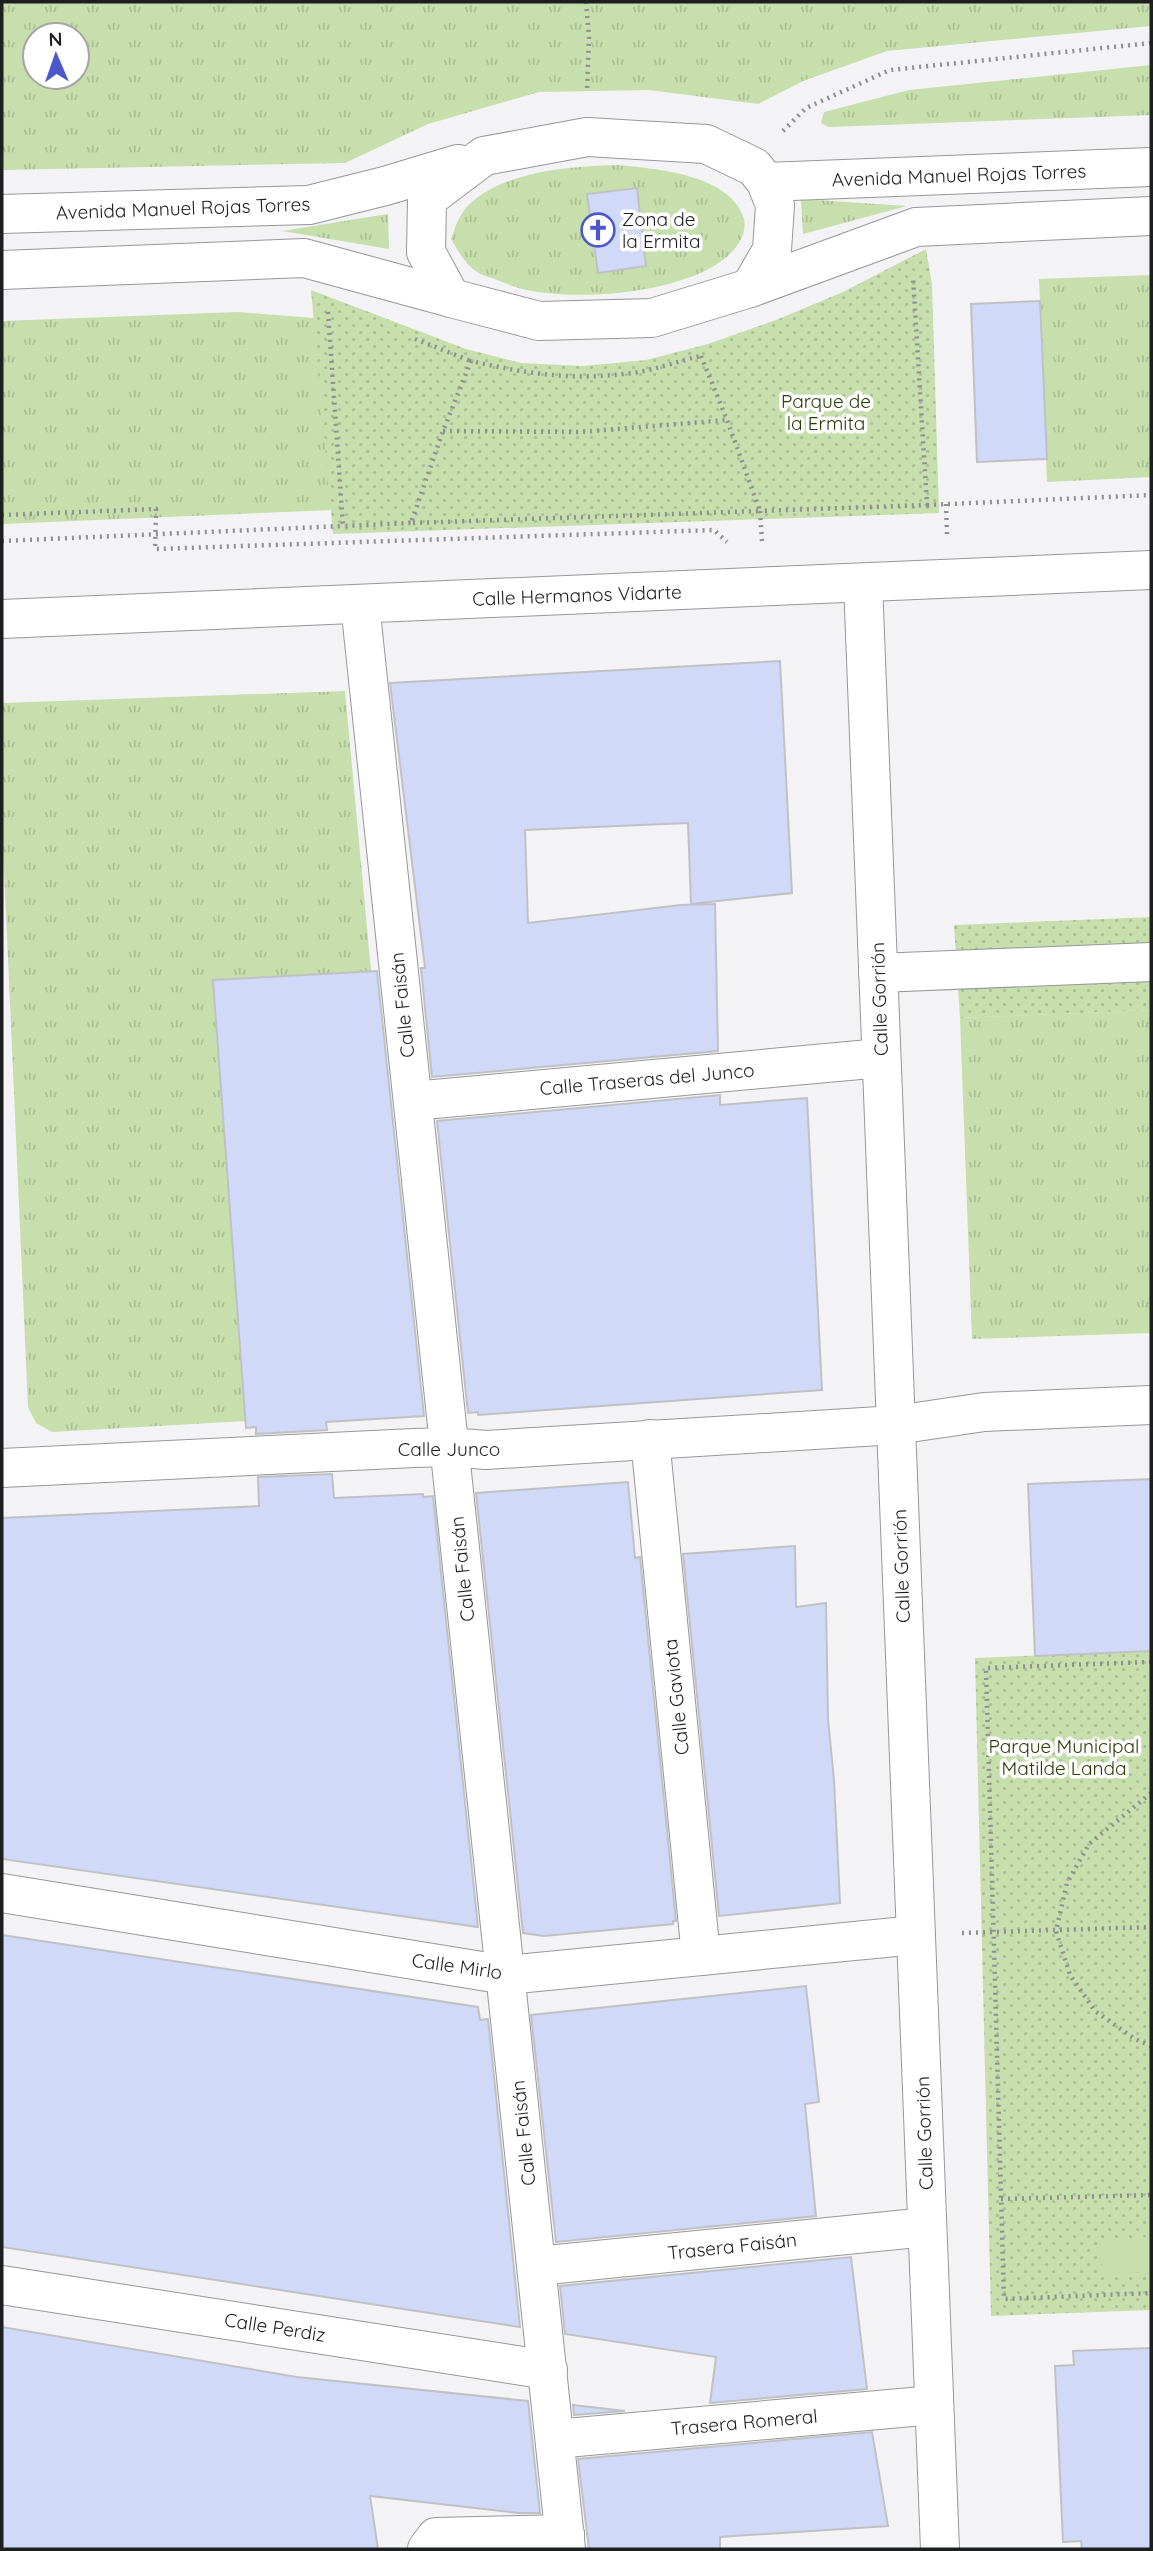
<svg xmlns="http://www.w3.org/2000/svg" width="1153" height="2551" viewBox="0 0 1153 2551" font-family="Quicksand,sans-serif">
<style>
.grass{fill:url(#grass-tufts);fill-rule:evenodd}
.park{fill:url(#park-dots)}
.pitch{fill:#c7dead}
.building{fill:#d0d9f8;stroke:#c0c1c4;stroke-width:2}
.lines{fill:none;stroke-linecap:round;stroke-linejoin:round}
.pedestrian-casing{stroke:#969799;stroke-width:40}
.minor-casing{stroke:#969799;stroke-width:40}
.secondary-casing{stroke:#969799;stroke-width:40}
.path{stroke:#8e8f91;stroke-width:4.5;stroke-dasharray:2 5;stroke-linecap:butt}
.pedestrian{stroke:#fff;stroke-width:38}
.minor{stroke:#fff;stroke-width:38}
.secondary{stroke:#fff;stroke-width:38}
.labels{text-anchor:middle;dominant-baseline:central;stroke-width:7;stroke-linejoin:round;paint-order:stroke}
.street-label{font-size:19px;fill:#1d1e1f;stroke:#fff}
.poi-label{font-size:19px;fill:#1d1e1f;stroke:#fff;text-anchor:start}
.park-label{font-size:19px;fill:#293d05;stroke:#fff}
</style>
<defs>
<pattern id="grass-tufts" width="24" height="20" patternUnits="userSpaceOnUse" patternTransform="scale(1.75)"><rect width="24" height="20" fill="#c7dead"/><path d="M3 7l-1-3M5 7V3M7 7l1-3M15 17l-1-3M17 17v-4M19 17l1-3" fill="none" stroke="#aabe94"/></pattern>
<pattern id="park-dots" width="8" height="8" patternUnits="userSpaceOnUse" patternTransform="scale(1.75)"><rect width="8" height="8" fill="#c7dead"/><path d="M2 2h.1M6 6h.1" fill="none" stroke="#aabe94" stroke-width="1.8" stroke-linecap="round"/></pattern>
</defs>
<rect width="100%" height="100%" fill="#f3f3f6"/>
<g class="grass">
<path d="M 2,2 L 1151,2 L 1151,26 L 887,51 L 803,81 L 758,104 L 649,90 L 539,92 L 428,124 L 345,163 L 2,170 ZM 77,35 L 77,77 L 35,77 L 35,35 Z"/>
<polygon points="1151,65 1151,115 829,127 821,123 824,112 909,90"/>
<path d="M 618,165 C 656,169 731,174 744,219 C 747,233 738,247 728,256 C 684,294 577,302 522,289 C 514,287 505,283 497,280 C 491,277 483,276 477,272 C 465,264 458,251 451,239 C 455,228 458,218 465,209 C 498,171 572,166 618,165 Z"/>
<polygon points="801,199 907,206 803,234"/>
<polygon points="388,214 389,249 282,231"/>
<polygon points="1151,275 1151,477 1047,482 1039,279"/>
<polygon points="238,312 314,318 332,510 2,524 2,321"/>
<polygon points="345,691 371,971 213,980 246,1421 52,1432 36,1423 28,1407 2,825 2,703"/>
<polygon points="1151,1010 1151,1333 972,1339 960,1018"/>
</g>
<g class="park">
<polygon points="926,249 932,284 939,513 333,534 311,290 466,349 521,363 583,366 646,360 708,344 776,320 843,292"/>
<polygon points="1151,917 1151,1010 960,1018 954,925"/>
<polygon points="1151,1651 1151,2310 991,2316 975,1658"/>
</g>
<polygon class="pitch" points="1151,2237 1151,2272 1102,2274 1101,2239"/>
<g class="building">
<polygon points="637,188 646,266 598,273 587,194"/>
<polygon points="1040,301 1047,459 977,462 971,304"/>
<polygon points="780,661 792,893 691,904 688,823 525,830 528,923 681,905 715,904 718,1051 432,1077 421,968 425,968 390,683"/>
<polygon points="377,971 424,1416 326,1422 327,1430 256,1434 256,1427 246,1428 213,980"/>
<polygon points="720,1095 720,1105 807,1098 822,1390 478,1415 478,1412 468,1413 437,1121"/>
<polygon points="332,1474 334,1498 423,1494 423,1497 433,1496 478,1927 2,1859 2,1518 259,1506 258,1477"/>
<polygon points="1151,1479 1151,1651 1035,1656 1028,1484"/>
<polygon points="628,1482 635,1558 640,1557 676,1921 673,1921 673,1924 544,1936 523,1933 476,1493"/>
<polygon points="795,1546 796,1607 826,1603 828,1719 834,1780 840,1903 719,1916 683,1554"/>
<polygon points="2,1935 478,2007 480,2020 488,2019 520,2327 2,2247"/>
<polygon points="806,1986 819,2102 805,2104 816,2216 556,2242 531,2015"/>
<polygon points="851,2257 867,2389 710,2403 716,2357 565,2334 560,2286"/>
<polygon points="2,2327 297,2377 528,2401 540,2513 518,2513 370,2496 378,2549 2,2549"/>
<polygon points="1151,2348 1151,2549 1082,2549 1081,2541 1063,2542 1055,2366 1074,2365 1073,2351"/>
<polygon points="573,2405 625,2411 574,2415"/>
<polygon points="872,2432 888,2526 720,2537 720,2549 589,2549 578,2459"/>
</g>
<g class="lines">
<defs>
<g id="pedestrian">
<polyline points="878,973 1151,962"/>
<polyline points="537,2266 927,2227"/>
<polyline points="555,2439 934,2405"/>
</g>
<g id="minor">
<polyline points="863,583 940,2549"/>
<polyline points="360,604 566,2549"/>
<polyline points="2,619 1151,570"/>
<polyline points="413,1101 881,1058"/>
<polyline points="650,1439 701,1956"/>
<polyline points="2,1468 414,1448 449,1447 486,1450 896,1425 984,1412 1151,1405"/>
<polyline points="2,1893 506,1975 916,1935"/>
<polyline points="2,2285 548,2370"/>
<polyline points="427,2549 436,2537 565,2534"/>
</g>
<g id="secondary">
<polygon points="587,137 706,144 754,167 766,182 775,205 772,250 750,288 652,318 539,321 451,298 426,252 427,199 484,156"/>
<polyline points="766,182 1151,167"/>
<polyline points="2,214 309,205 385,186 458,164"/>
<polyline points="2,270 304,258 451,298"/>
<polyline points="750,288 916,227 1151,216"/>
</g>
</defs>
<use href="#pedestrian" class="pedestrian-casing"/>
<use href="#minor" class="minor-casing"/>
<use href="#secondary" class="secondary-casing"/>
<g class="path">
<polyline points="586,2 589,37 587,90"/>
<polyline points="783,131 806,108 890,70 1151,43"/>
<polyline points="328,312 343,526 411,523"/>
<polyline points="415,339 471,361"/>
<path d="M 701,356 L 727,420 L 760,511 L 411,523 L 443,431 L 471,361 C 528,374 573,381 632,373 C 655,370 678,361 701,356 Z"/>
<polyline points="443,431 580,432 727,420"/>
<polyline points="946,504 947,535"/>
<polyline points="927,505 1151,495"/>
<polyline points="2,515 156,509 155,549 714,530 727,542"/>
<polyline points="2,541 343,526"/>
<polyline points="762,541 760,511 927,505 913,277"/>
<polyline points="1151,1662 986,1668 1004,2299 1151,2293"/>
<polyline points="1151,1793 1089,1844 1067,1883 1056,1931 1070,1975 1095,2011 1135,2039 1151,2046"/>
<polyline points="962,1933 1151,1927"/>
<polyline points="1001,2199 1151,2195"/>
</g>
<use href="#pedestrian" class="pedestrian"/>
<use href="#minor" class="minor"/>
<use href="#secondary" class="secondary"/>
</g>
<defs>
<symbol id="church-ring" viewBox="-11 -11 22 22"><circle r="9.5" fill="#fff" stroke="#4c57cc" stroke-width="1.5"/><path d="M-1.2-6h2.4v3.5h3.3v2.4h-3.3V6h-2.4V-.1h-3.3v-2.4h3.3Z" fill="#4c57cc"/></symbol>
</defs>
<g fill-rule="evenodd">
<use href="#church-ring" x="579" y="211" width="38" height="38"/>
</g>
<g class="labels">
<g class="street-label">
<text transform="translate(959 175) rotate(-2)">Avenida Manuel Rojas Torres</text>
<text transform="translate(183 208) rotate(-2)">Avenida Manuel Rojas Torres</text>
<text transform="translate(577 595) rotate(-2)">Calle Hermanos Vidarte</text>
<text transform="translate(879 999) rotate(-92)">Calle Gorrión</text>
<text transform="translate(402 1005) rotate(-96)">Calle Faisán</text>
<text transform="translate(647 1079) rotate(-5)">Calle Traseras del Junco</text>
<text x="449" y="1449">Calle Junco</text>
<text transform="translate(901 1566) rotate(-92)">Calle Gorrión</text>
<text transform="translate(462 1569) rotate(-96)">Calle Faisán</text>
<text transform="translate(676 1697) rotate(-96)">Calle Gaviota</text>
<text transform="translate(457 1966) rotate(8)">Calle Mirlo</text>
<text transform="translate(523 2133) rotate(-96)">Calle Faisán</text>
<text transform="translate(924 2133) rotate(-92)">Calle Gorrión</text>
<text transform="translate(732 2246) rotate(-6)">Trasera Faisán</text>
<text transform="translate(275 2327) rotate(9)">Calle Perdiz</text>
<text transform="translate(744 2422) rotate(-5)">Trasera Romeral</text>
</g>
<g class="poi-label">
<text x="622" y="219">Zona de<tspan x="622" dy="22">la Ermita</tspan></text>
</g>
<g class="park-label">
<text x="826" y="401">Parque de<tspan x="826" dy="22">la Ermita</tspan></text>
<text x="1064" y="1746">Parque Municipal<tspan x="1064" dy="22">Matilde Landa</tspan></text>
</g>
</g>
<rect width="1153" height="2551" fill="none" stroke="#1d1e1f" stroke-width="7"/>
<g transform="translate(56 56) rotate(358)"><circle r="33" fill="#ffffff" stroke="#a5a5a5" stroke-width="2"/>
<path d="M0-5L12 26L0 18L-12 26Z" fill="#4c57cc"/>
<text y="-10" font-size="19" font-weight="bold" text-anchor="middle" fill="#1d1e1f">N</text>
</g>
</svg>
